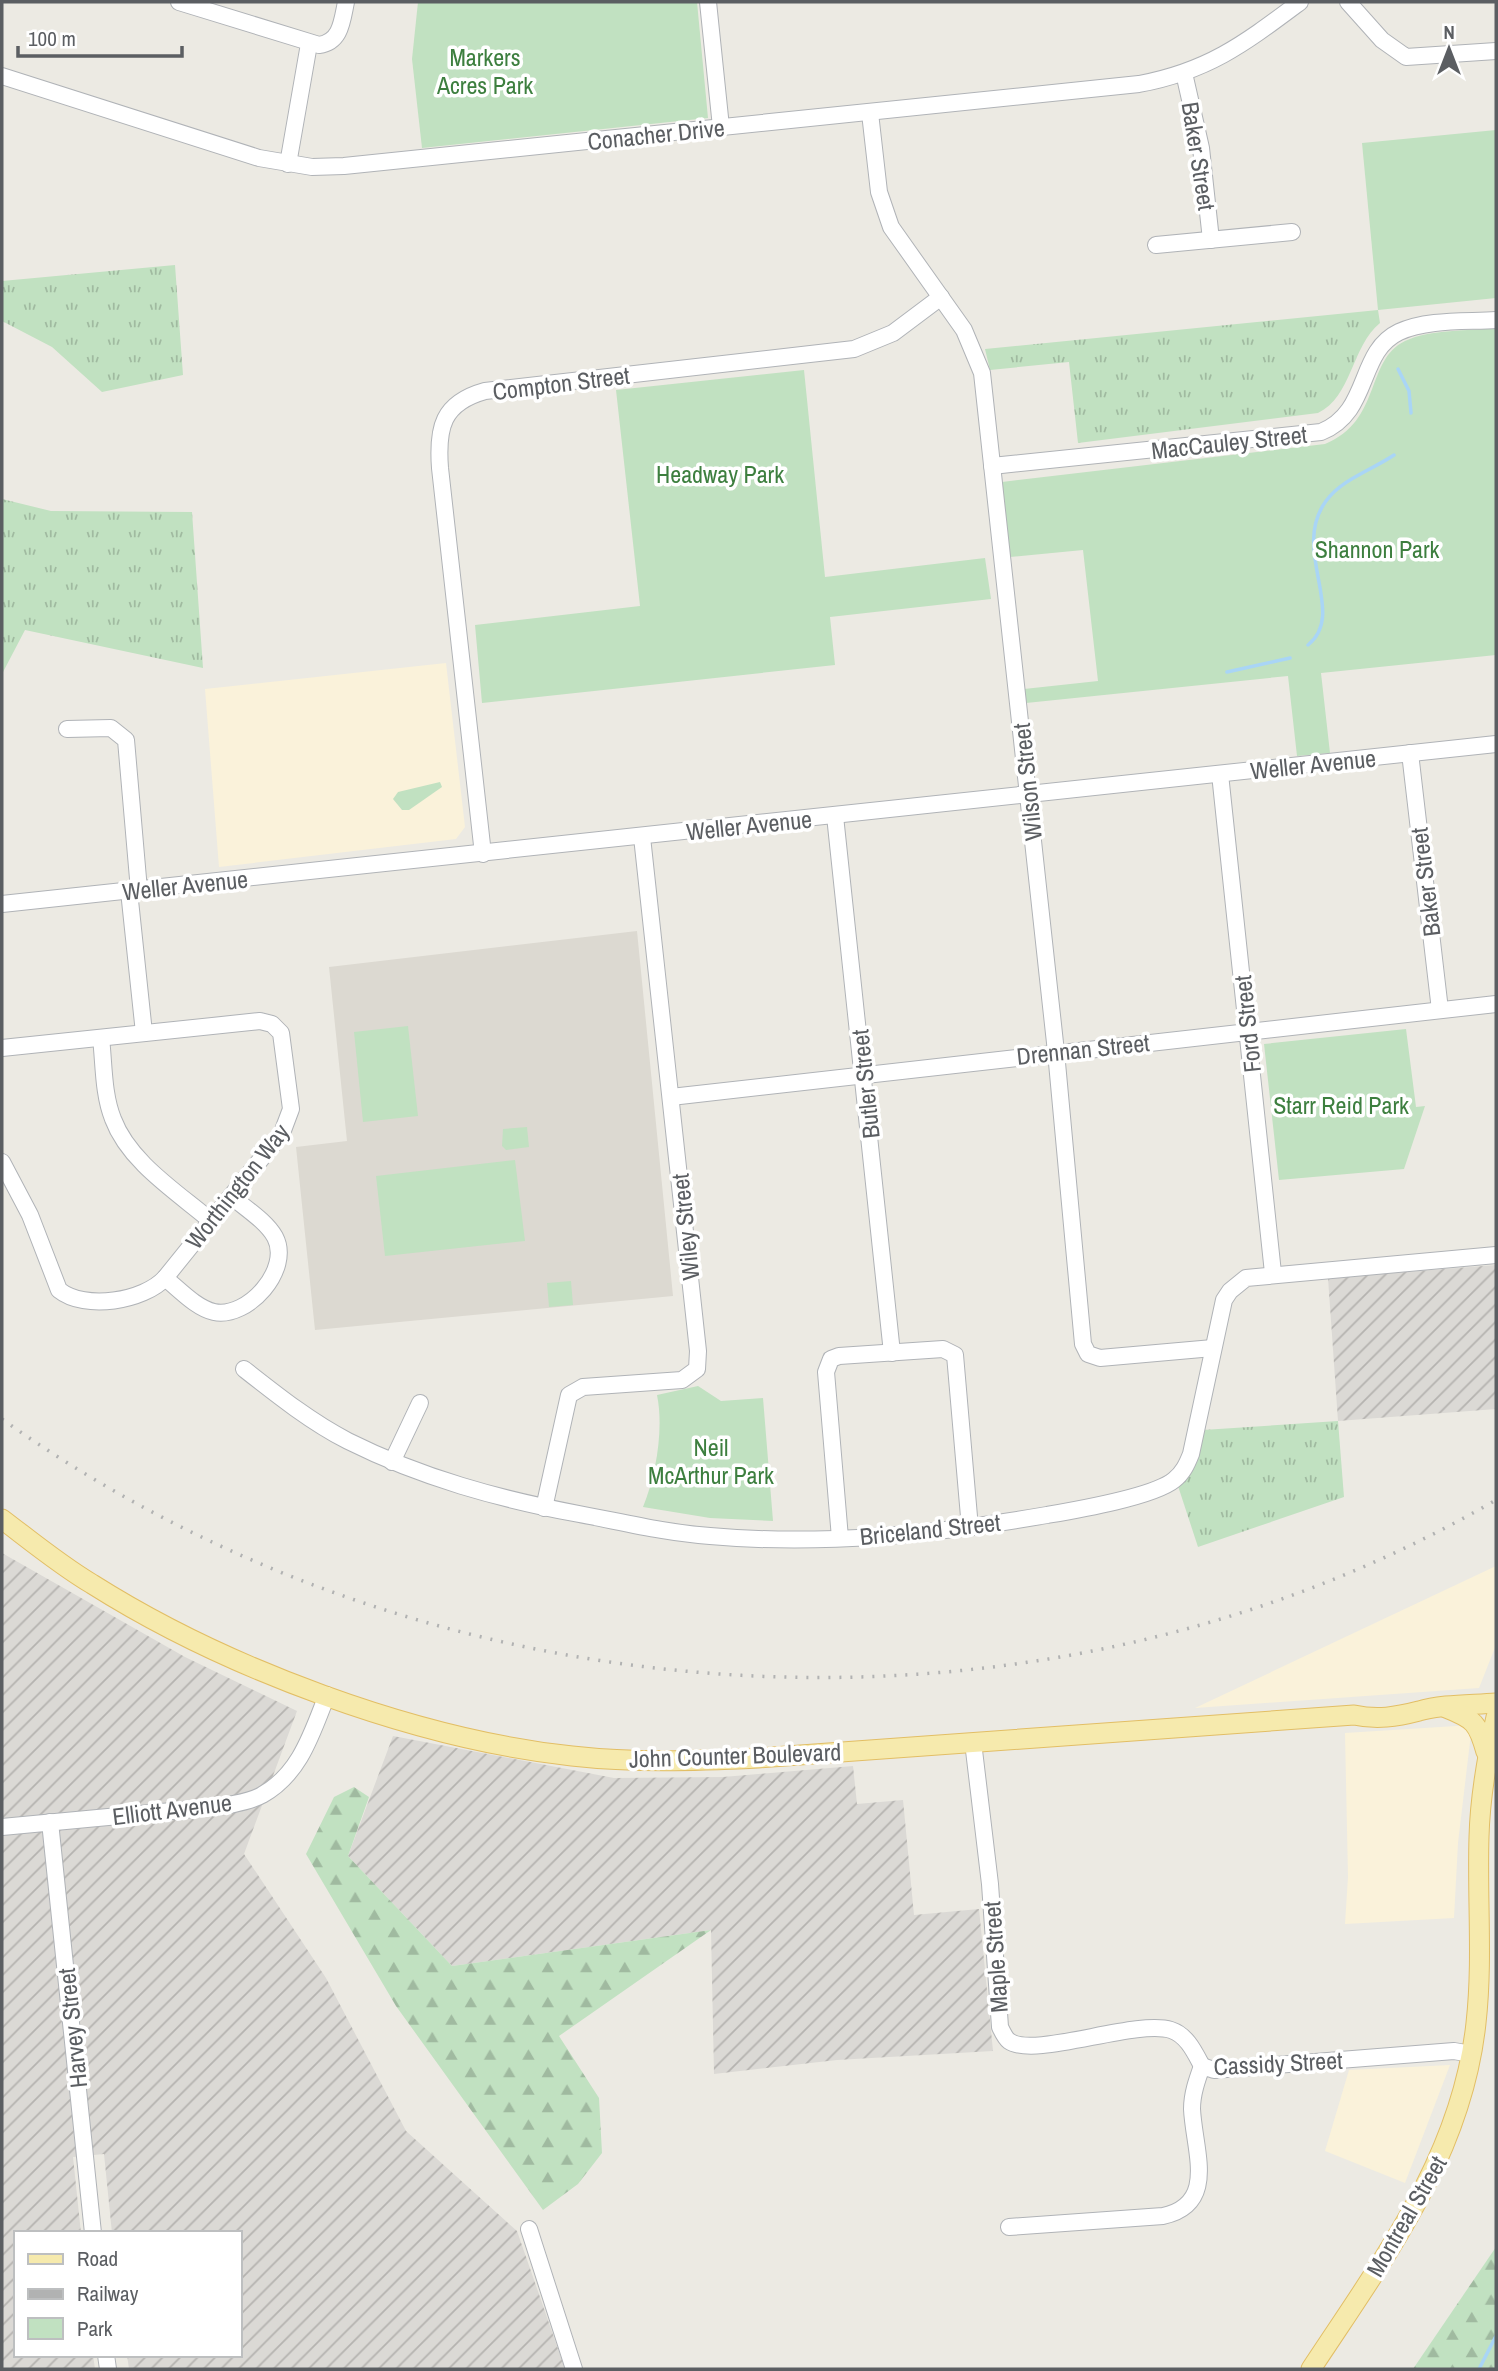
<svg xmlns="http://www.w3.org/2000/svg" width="1498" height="2371" viewBox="0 0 1498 2371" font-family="'Archivo Narrow',sans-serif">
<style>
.commercial{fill:#faf2da}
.industrial{fill:url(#industrial-furrows)}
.education{fill:#dcd9d1}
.grass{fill:url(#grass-tufts)}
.forest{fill:url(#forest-firs)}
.park{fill:#c1e1c1}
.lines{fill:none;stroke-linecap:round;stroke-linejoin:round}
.stream{stroke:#a9d5f6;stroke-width:3.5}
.minor-casing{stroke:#b0b3b7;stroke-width:18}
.major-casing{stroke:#e2be65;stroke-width:21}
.minor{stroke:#fff;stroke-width:16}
.major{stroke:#f6eaad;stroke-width:19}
.rail{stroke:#b1b2b2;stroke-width:3.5;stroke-dasharray:2 9;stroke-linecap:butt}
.labels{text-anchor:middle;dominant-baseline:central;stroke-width:7;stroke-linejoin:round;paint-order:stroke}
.park-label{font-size:24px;fill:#3d7f3f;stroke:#fff}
.street-label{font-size:24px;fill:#5b5e62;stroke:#fff}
</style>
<defs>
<pattern id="industrial-furrows" width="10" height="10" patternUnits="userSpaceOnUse" patternTransform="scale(1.75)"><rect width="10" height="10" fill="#dbd9d5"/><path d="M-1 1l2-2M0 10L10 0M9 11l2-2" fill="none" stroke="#b5b3b0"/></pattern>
<pattern id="grass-tufts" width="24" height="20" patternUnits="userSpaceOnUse" patternTransform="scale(1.75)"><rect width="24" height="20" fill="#c1e1c1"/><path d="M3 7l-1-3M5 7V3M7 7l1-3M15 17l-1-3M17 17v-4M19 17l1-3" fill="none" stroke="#a0baa0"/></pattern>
<pattern id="forest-firs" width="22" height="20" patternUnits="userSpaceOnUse" patternTransform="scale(1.75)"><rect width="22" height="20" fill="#c1e1c1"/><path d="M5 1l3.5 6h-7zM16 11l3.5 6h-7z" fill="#a0baa0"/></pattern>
</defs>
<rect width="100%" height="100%" fill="#eceae3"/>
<g class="commercial">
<polygon points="446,663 465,827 456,839 219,867 205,689"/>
<polygon points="1496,1566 1496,1645 1479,1688 1195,1708"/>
<polygon points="1472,1725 1458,1843 1454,1918 1345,1924 1348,1877 1345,1733"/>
<polygon points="1450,2065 1405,2183 1325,2151 1349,2070"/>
</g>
<g class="industrial">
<polygon points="1496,1265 1496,1409 1338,1421 1328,1278"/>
<polygon points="2,1553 185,1657 297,1711 244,1854 326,1978 406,2131 517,2231 565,2369 129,2369 127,2355 240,2355 240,2233 112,2233 104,2154 73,2157 81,2233 16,2233 16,2355 93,2355 95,2369 2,2369"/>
<polygon points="393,1736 614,1778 723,1777 853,1766 857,1804 903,1800 914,1915 979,1909 993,2051 837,2060 714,2074 711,1930 452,1966 348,1856"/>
</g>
<polygon class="education" points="637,931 673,1296 315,1330 296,1147 347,1141 329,967"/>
<g class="grass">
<polygon points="175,265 183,375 102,392 52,347 2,321 2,281"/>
<path d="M 1378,310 L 1380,323 C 1351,347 1352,397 1318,413 L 1078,443 L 1069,362 L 990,370 L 985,349 Z"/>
<polygon points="2,499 51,511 192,512 203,668 25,630 2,674"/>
<polygon points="1338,1421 1344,1497 1198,1547 1178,1486 1203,1430"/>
</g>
<g class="forest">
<polygon points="354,1787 369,1797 348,1856 452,1966 711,1930 559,2036 599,2098 602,2153 578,2184 543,2210 396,2006 306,1854 334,1797"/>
<polygon points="1496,2247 1496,2369 1413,2369"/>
</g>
<g class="park">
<polygon points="418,2 697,2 708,118 422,148 412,59"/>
<polygon points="1496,130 1496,298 1378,310 1362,143"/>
<path d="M 1496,328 L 1496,655 L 1321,673 L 1330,753 L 1297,756 L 1288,676 L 1026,703 L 1024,689 L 1098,681 L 1083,550 L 1010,557 L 1002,482 L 1325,444 C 1382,421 1365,360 1405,341 C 1431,329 1468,331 1496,328 Z"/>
<polygon points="804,370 825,577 985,558 991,599 830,617 835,665 482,703 475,625 640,606 616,390"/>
<polygon points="440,782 442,787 409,810 402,810 393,799 398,792"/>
<polygon points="408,1026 418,1116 363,1122 354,1032"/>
<polygon points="1406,1029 1416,1107 1425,1106 1404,1169 1279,1180 1264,1044"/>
<polygon points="527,1127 529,1147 506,1150 502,1146 503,1129"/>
<polygon points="515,1160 525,1241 385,1256 376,1176"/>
<polygon points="571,1281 573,1305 549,1307 547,1283"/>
<path d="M 698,1386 L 721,1401 L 763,1398 L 773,1521 L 710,1518 L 643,1507 C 656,1475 664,1429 657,1395 Z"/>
</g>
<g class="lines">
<g class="stream">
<polyline points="1398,369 1409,391 1411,413"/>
<path d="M 1308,645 C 1348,613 1290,550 1326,501 C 1342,479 1372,470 1394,455"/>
<polyline points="1227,672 1290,658"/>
<polyline points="1479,2369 1496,2336"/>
</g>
<defs>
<g id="minor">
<path d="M 179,2 L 319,45 C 341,42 342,21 346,2"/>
<polyline points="708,2 721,127"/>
<polyline points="1348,2 1382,40 1406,57 1496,51"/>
<polyline points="1184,73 1201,148 1211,240"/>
<path d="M 2,76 L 259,158 L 312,167 L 344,166 L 1139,84 C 1209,71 1245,43 1300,2"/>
<polyline points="870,113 879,192 891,227 964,330 982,373 1056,1052 1083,1344 1088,1354 1100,1358 1213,1348"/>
<polyline points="288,164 309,44"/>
<polyline points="1156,245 1292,232"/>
<path d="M 992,466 L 1321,432 C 1371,412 1357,352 1399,332 C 1427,319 1466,322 1496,320"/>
<polyline points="67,729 111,728 126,740 139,890"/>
<polyline points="1410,753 1440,1010"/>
<polyline points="1220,774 1273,1273"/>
<polyline points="835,816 892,1353"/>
<path d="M 483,854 L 440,468 C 437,428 442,403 485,391 L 854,349 L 893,333 L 941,297"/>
<polyline points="129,891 144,1033"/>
<polyline points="2,904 1496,744"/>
<path d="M 101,1038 C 104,1064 103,1094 113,1119 C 129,1162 177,1192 211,1221"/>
<path d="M 2,1048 L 260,1021 L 272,1024 L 281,1033 L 291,1109 L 282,1133 L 165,1278 C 144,1301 85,1311 59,1290 L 30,1215 L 2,1162"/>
<polyline points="671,1097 1496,1004"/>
<path d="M 165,1278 C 179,1289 196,1308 214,1312 C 248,1319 292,1269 275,1237 C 266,1221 245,1208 231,1196"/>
<path d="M 244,1369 C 277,1395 311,1422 348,1441 C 422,1478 499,1499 579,1514 C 622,1522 666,1533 710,1536 C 823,1546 936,1534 1047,1515 C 1076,1510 1153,1497 1174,1480 C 1183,1473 1187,1464 1191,1454 L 1224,1300 L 1230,1291 L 1246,1278 L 1496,1255"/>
<polyline points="392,1462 420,1403"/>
<polyline points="544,1508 569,1395 583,1387 682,1380 697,1369 698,1351 642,837"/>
<polyline points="840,1538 826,1372 831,1359 839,1356 943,1349 955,1355 970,1528"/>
<path d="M 973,1742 L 990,1884 L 1000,2027 C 1002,2031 1005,2038 1009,2041 C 1034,2059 1135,2019 1171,2030 C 1187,2035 1195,2053 1202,2066"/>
<polyline points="50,1822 93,2233"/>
<path d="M 2,1827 L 225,1806 C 237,1803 252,1801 262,1795 C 300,1774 312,1733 327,1695"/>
<path d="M 1009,2227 L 1163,2216 C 1218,2204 1194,2151 1192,2109 C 1192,2094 1197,2080 1202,2066 L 1214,2070 L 1454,2051 L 1471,2054"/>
<polyline points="529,2229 574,2369"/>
<polyline points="106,2355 108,2369"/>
</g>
<g id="major">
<path d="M 2,1519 C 31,1541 60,1565 92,1584 C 225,1668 415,1739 572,1756 C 634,1763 695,1761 758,1758 L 1354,1715 C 1377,1720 1396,1717 1419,1711 C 1442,1704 1472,1705 1496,1703"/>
<path d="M 1446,1708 C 1474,1719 1478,1723 1486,1752"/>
<path d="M 1311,2369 C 1382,2261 1462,2156 1476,2023 C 1483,1961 1477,1899 1479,1837 C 1480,1796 1487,1757 1496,1717"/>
</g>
</defs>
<use href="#minor" class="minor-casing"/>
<use href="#major" class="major-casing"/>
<use href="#minor" class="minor"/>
<use href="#major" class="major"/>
<path class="rail" d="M 2,1419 C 433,1727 1035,1767 1496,1500"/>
</g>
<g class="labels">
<g class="park-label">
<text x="485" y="57">Markers<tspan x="485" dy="28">Acres Park</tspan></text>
<text x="720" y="474">Headway Park</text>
<text x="1377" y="549">Shannon Park</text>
<text x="1341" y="1105">Starr Reid Park</text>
<text x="711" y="1447">Neil<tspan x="711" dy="28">McArthur Park</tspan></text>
</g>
<g class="street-label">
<text transform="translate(656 134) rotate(-6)">Conacher Drive</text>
<text transform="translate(1199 156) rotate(81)">Baker Street</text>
<text transform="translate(561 383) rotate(-7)">Compton Street</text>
<text transform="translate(1229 442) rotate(-6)">MacCauley Street</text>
<text transform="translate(1313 764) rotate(-6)">Weller Avenue</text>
<text transform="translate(1027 782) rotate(-96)">Wilson Street</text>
<text transform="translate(749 825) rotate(-6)">Weller Avenue</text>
<text transform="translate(1425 882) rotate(-97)">Baker Street</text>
<text transform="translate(185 885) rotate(-6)">Weller Avenue</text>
<text transform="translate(1247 1024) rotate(-96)">Ford Street</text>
<text transform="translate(1083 1049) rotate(-6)">Drennan Street</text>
<text transform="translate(865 1084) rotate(-96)">Butler Street</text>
<text transform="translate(237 1186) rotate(-52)">Worthington Way</text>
<text transform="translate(685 1227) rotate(-96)">Wiley Street</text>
<text transform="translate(930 1529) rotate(-6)">Briceland Street</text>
<text transform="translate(735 1755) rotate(-2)">John Counter Boulevard</text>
<text transform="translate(172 1809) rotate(-7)">Elliott Avenue</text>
<text transform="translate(995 1957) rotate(-94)">Maple Street</text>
<text transform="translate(72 2028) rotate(-96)">Harvey Street</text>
<text transform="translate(1278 2063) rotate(-3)">Cassidy Street</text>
<text transform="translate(1406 2216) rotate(-60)">Montreal Street</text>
</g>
</g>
<rect width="1498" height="2371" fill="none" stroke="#5b5e62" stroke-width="7"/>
<rect x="14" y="2231" width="228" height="126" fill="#ffffff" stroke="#bdbfc0" stroke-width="2"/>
<rect x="28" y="2254" width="35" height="10" fill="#f6eaad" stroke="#bdbfc0" stroke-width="2"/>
<text x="77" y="2266" font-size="21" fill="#5b5e62">Road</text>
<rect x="28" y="2289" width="35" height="10" fill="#b1b2b2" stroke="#bdbfc0" stroke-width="2"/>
<text x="77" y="2301" font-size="21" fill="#5b5e62">Railway</text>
<rect x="28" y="2318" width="35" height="21" fill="#c1e1c1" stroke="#bdbfc0" stroke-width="2"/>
<text x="77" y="2336" font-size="21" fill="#5b5e62">Park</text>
<g transform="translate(1449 49)" stroke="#ffffff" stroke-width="5" paint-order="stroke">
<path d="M0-5L12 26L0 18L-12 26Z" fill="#5b5e62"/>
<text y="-10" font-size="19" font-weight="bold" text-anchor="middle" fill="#5b5e62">N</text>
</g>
<path d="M18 46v10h164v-10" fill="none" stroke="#5b5e62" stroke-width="3.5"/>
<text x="28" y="46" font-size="21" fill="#5b5e62" stroke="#ffffff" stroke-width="5" paint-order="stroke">100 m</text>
</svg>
